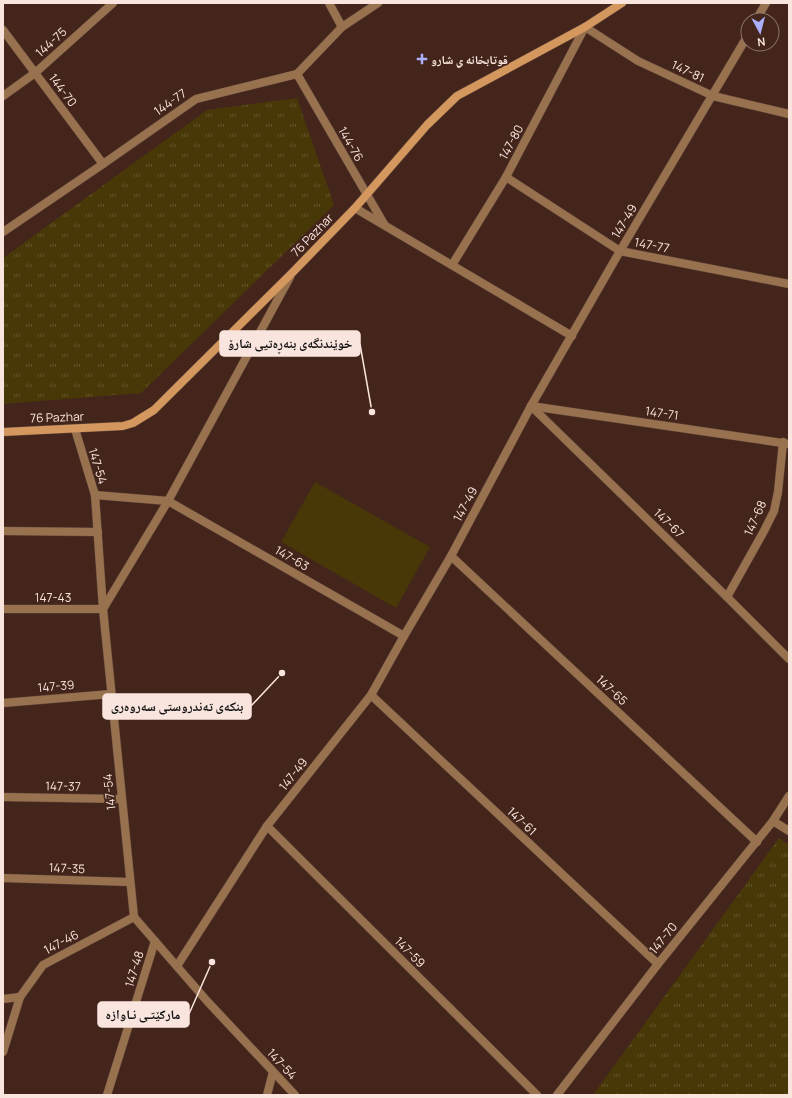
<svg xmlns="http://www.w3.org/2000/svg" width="792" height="1098" viewBox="0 0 792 1098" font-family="Manrope,'Noto Naskh Arabic',sans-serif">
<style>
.grass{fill:url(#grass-tufts)}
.pitch{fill:#483707}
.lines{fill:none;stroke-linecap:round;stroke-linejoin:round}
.street-casing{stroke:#60443a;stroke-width:9}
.secondary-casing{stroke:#60443a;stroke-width:9}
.street{stroke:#98724f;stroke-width:8}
.secondary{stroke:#d4975d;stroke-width:8}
.poi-dot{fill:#aab0fb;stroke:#43251b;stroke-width:1.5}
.labels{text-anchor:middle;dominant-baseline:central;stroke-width:3.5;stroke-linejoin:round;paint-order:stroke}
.street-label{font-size:12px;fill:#f9e5de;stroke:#43251b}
.poi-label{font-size:12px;font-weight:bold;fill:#f9e5de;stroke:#43251b;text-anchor:start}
.leader{fill:none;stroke:#f9e5de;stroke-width:1.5}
.callout-dot{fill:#f9e5de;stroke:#43251b;stroke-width:1.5}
.callout{fill:#f9e5de;stroke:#f9e5de;stroke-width:1.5}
.callout-label{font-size:13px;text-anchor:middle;font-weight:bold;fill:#111}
</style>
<defs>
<pattern id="grass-tufts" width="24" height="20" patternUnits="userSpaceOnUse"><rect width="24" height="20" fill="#483707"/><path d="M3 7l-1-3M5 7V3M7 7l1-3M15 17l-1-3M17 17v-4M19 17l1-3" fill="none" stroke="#63542b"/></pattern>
</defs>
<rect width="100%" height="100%" fill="#43251b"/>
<g class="grass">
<polygon points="297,98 334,205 141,393 3,404 3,258 207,110"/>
<polygon points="779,838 789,845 789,1095 593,1095"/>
</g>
<polygon class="pitch" points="315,482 430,547 396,608 281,542"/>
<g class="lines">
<defs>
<g id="street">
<polyline points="329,3 342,27"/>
<polyline points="756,20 766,3"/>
<polyline points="3,30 103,164"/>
<polyline points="297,74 384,224"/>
<polyline points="3,96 35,73 113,3"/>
<polyline points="506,177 620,251 789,284"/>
<polyline points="355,208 572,336"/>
<polyline points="3,232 103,164 196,99 297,74 342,27 378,3"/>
<polyline points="452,265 506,177 585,27 638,61 713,96 789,114"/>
<polyline points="531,406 727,597 789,659"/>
<polyline points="531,406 789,444"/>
<polyline points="75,429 95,495 103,609 134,917 207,1001 295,1095"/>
<polyline points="95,495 168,501 404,636"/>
<polyline points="3,531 98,532"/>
<polyline points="451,556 757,842"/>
<polyline points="727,597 764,531 774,511 778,492 783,442"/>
<polyline points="3,609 103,609 168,501 290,277"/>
<polyline points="371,695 658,964"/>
<polyline points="3,703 111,694"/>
<polyline points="3,797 122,799"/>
<polyline points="773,821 789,831"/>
<polyline points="267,826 537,1095"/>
<polyline points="3,878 130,882"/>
<polyline points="177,966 267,826 371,695 404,636 451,556 531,406 620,251 748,35"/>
<polyline points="3,999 20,997"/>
<polyline points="3,1052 20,997 43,965 134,917"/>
<polyline points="107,1095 155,941"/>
<polyline points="267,1095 273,1072"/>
<polyline points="557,1095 658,964 773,821 789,796"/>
</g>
<polyline id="secondary" points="3,432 123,426 133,423 154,410 293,272 355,208 427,125 457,96 585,27 622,3"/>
</defs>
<use href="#street" class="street-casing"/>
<use href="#secondary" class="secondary-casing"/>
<use href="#street" class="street"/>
<use href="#secondary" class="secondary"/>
</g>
<path class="poi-dot" d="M420 53h4v4h4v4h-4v4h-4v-4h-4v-4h4z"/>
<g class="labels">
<g class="street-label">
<text transform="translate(51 42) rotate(-42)">144-75</text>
<text transform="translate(688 71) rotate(25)">147-81</text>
<text transform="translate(63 90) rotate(53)">144-70</text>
<text transform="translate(170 102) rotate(-35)">144-77</text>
<text transform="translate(511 142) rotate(-62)">147-80</text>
<text transform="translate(351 144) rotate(60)">144-76</text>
<text transform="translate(624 221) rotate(-59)">147-49</text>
<text transform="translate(312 235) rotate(-46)">76 Pazhar</text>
<text transform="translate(652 245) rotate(11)">147-77</text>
<text transform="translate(662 413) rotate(8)">147-71</text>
<text transform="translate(57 417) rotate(-2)">76 Pazhar</text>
<text transform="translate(98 466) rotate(73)">147-54</text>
<text transform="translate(465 504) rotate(-62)">147-49</text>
<text transform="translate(755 518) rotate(-66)">147-68</text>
<text transform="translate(669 523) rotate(44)">147-67</text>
<text transform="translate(292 558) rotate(30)">147-63</text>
<text x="53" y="597">147-43</text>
<text transform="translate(56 686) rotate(-5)">147-39</text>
<text transform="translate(612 690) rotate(43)">147-65</text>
<text transform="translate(293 774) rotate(-52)">147-49</text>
<text transform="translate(63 786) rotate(1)">147-37</text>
<text transform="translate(109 792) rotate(-96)">147-54</text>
<text transform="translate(522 821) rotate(43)">147-61</text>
<text transform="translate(67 868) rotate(2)">147-35</text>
<text transform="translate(663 938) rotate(-51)">147-70</text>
<text transform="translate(61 942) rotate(-28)">147-46</text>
<text transform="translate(410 952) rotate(45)">147-59</text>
<text transform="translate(134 969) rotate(-73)">147-48</text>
<text transform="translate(282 1064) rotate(47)">147-54</text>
</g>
<g class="poi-label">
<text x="431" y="59">قوتابخانه ي شارو</text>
</g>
</g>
<path class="leader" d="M372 412L360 344M282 673L251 706M212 962L189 1014"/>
<g class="callout-dot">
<circle cx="372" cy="412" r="4"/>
<circle cx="282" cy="673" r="4"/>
<circle cx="212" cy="962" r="4"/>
</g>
<g class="callout">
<rect x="220" y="331" width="140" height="25" rx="4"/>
<rect x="103" y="694" width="148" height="25" rx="4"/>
<rect x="98" y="1002" width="91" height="25" rx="4"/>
</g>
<g class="callout-label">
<text x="290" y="348">خوێندنگەی بنەڕەتیی شارۆ</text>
<text x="177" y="711">بنکەی تەندروستی سەروەری</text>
<text x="143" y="1019">مارکێتـی نـاوازە</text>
</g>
<rect width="792" height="1098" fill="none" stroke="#f9e5de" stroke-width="8"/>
<g transform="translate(760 32) rotate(173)"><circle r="19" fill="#43251b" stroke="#8c7269"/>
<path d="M0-3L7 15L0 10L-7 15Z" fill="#aab0fb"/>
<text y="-6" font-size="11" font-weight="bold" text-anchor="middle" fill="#f9e5de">N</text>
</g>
</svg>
